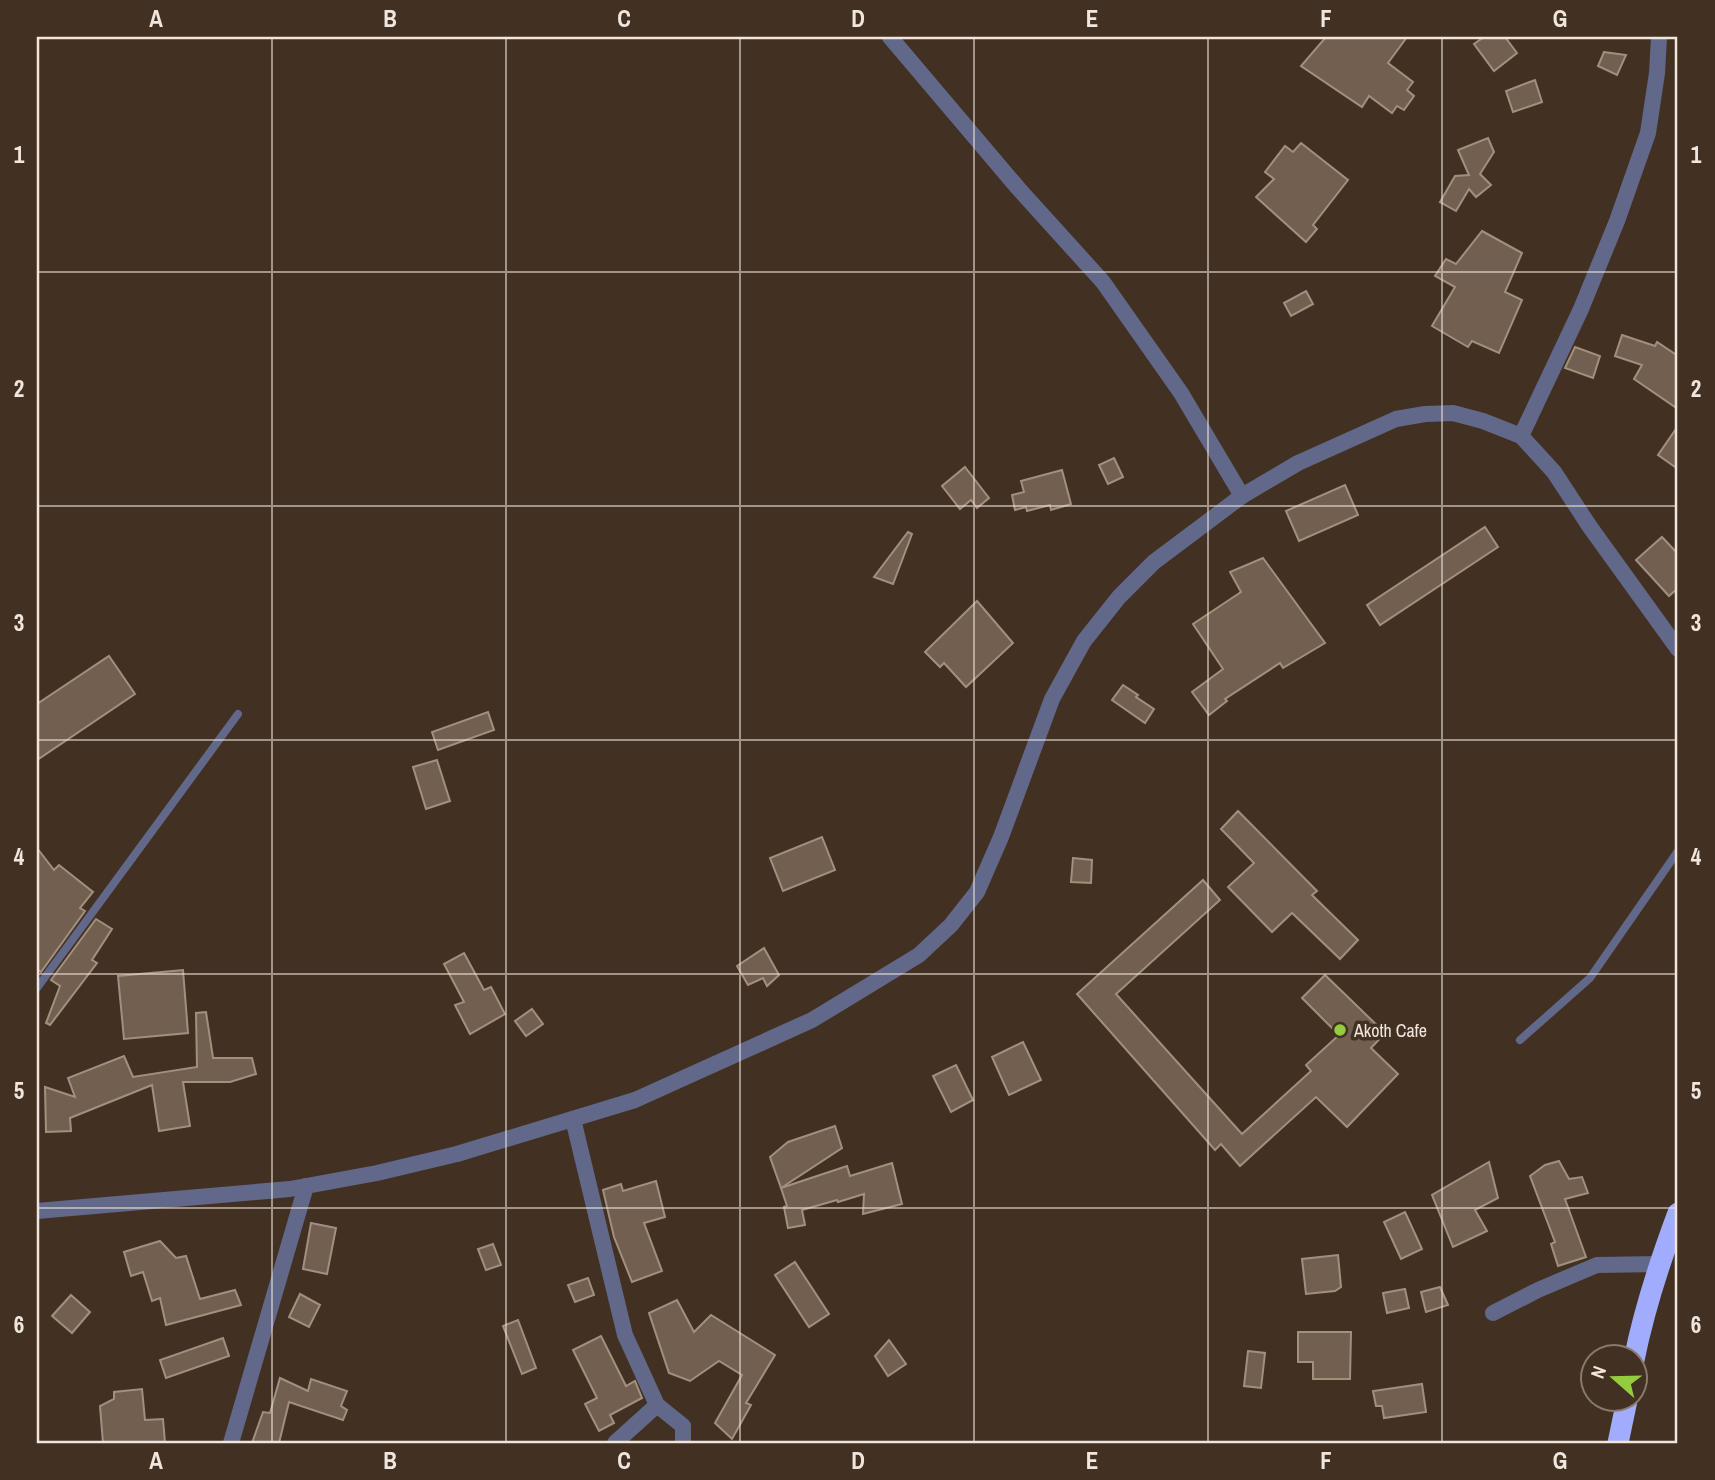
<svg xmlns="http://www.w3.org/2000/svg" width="1715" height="1480" viewBox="0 0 1715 1480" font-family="'Archivo Narrow',sans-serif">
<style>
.building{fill:#725f50;stroke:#a38f7e;stroke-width:2}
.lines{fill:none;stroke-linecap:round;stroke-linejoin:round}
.lane{stroke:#626889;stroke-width:8}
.street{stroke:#626889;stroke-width:16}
.highway{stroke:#a1acfe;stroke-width:21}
.grid{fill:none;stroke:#f1e6dd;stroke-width:2;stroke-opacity:0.55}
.poi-dot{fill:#93cd3e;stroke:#423122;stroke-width:2.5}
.labels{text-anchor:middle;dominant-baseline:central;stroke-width:7;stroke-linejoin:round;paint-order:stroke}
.poi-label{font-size:18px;fill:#f1e6dd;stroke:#423122;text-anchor:start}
.neatline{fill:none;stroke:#f1e6dd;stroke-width:2.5}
.grid-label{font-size:23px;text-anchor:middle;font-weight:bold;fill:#f1e6dd}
</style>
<rect width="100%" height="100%" fill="#423122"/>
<g class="building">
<polygon points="1326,37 1407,37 1388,63 1413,82 1407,90 1414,96 1404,110 1397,106 1392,113 1369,96 1362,107 1301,66"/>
<polygon points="1484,37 1505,37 1517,53 1494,71 1474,44"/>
<polygon points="1604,52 1626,55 1617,75 1598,66"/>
<polygon points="1535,80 1542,102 1513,112 1506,91"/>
<polygon points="1488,138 1494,152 1480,174 1491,185 1476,197 1469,189 1456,211 1440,202 1455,176 1469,175 1458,150"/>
<polygon points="1301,143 1348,180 1313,225 1317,229 1306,242 1256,197 1274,179 1265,172 1285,146 1293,152"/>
<polygon points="1482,231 1522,253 1505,292 1522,300 1499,353 1472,341 1468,347 1432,326 1455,287 1435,276 1446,259 1456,264"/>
<polygon points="1306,291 1313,304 1291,316 1284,303"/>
<polygon points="1622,335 1655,346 1657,342 1678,356 1678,409 1634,379 1642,365 1615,356"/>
<polygon points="1575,347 1600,356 1593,378 1565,368"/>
<polygon points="1678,426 1678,469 1658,455"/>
<polygon points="1114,458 1123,477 1108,484 1099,465"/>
<polygon points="965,467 989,498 977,508 971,500 960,509 942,486"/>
<polygon points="1062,470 1071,504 1051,510 1050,505 1027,511 1026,507 1015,510 1012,495 1024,492 1021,481"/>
<polygon points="1345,485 1358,515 1299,541 1286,511"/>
<polygon points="1485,527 1498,547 1380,625 1367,605"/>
<polygon points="908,532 912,534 893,584 874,577"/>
<polygon points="1662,537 1678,554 1678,588 1669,596 1636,560"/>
<polygon points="1263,558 1325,643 1283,668 1280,663 1225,699 1227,701 1209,715 1192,692 1223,669 1193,624 1241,592 1230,572"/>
<polygon points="977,601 1013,643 966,687 944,663 940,667 925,652"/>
<polygon points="109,656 135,694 37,760 37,704"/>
<polygon points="1123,685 1138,695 1136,697 1154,709 1145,723 1112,700"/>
<polygon points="488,712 494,730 438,750 432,732"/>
<polygon points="437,760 450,801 426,809 413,767"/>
<polygon points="1238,811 1317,891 1312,895 1358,940 1340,959 1292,913 1272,932 1228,887 1254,863 1221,829"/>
<polygon points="822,837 835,870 783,891 770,858"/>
<polygon points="37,848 54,870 59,865 93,892 80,908 85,911 41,972 37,969"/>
<polygon points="1073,858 1092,860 1091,883 1071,882"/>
<polygon points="1203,880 1220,900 1116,994 1242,1134 1311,1071 1306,1065 1339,1035 1302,998 1325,975 1385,1033 1371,1048 1398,1074 1347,1127 1316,1097 1240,1166 1221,1144 1215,1150 1077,994"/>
<polygon points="96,919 112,929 92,960 97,963 50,1025 46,1023 60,986 51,980"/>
<polygon points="764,948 779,975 767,986 763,978 748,985 737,966"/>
<polygon points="464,953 484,990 491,987 505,1014 470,1034 455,1005 464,1002 444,964"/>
<polygon points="183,970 188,1033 124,1039 118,976"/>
<polygon points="532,1009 543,1024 526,1036 515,1021"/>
<polygon points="206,1012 213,1058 252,1058 256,1074 230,1082 183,1082 190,1126 159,1131 152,1085 70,1118 71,1131 46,1132 45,1087 75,1097 68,1078 124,1056 133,1077 197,1067 196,1013"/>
<polygon points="1023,1042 1041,1080 1009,1095 992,1057"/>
<polygon points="956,1065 973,1100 951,1112 933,1076"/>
<polygon points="835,1126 842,1148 781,1188 770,1157 788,1142"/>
<polygon points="1559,1161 1569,1179 1582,1177 1588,1193 1565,1199 1586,1257 1558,1266 1551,1244 1555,1242 1530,1176 1545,1165"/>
<polygon points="1489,1162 1498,1198 1475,1210 1487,1231 1453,1247 1432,1195"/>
<polygon points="892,1163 902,1204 863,1214 864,1194 838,1202 837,1200 802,1210 805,1225 788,1228 784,1207 787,1206 781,1188 847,1166 850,1176"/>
<polygon points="656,1181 665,1217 644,1223 662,1271 632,1282 614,1237 603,1190 621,1184 623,1191"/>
<polygon points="1405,1212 1422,1249 1401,1259 1384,1222"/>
<polygon points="311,1223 336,1228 327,1274 303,1269"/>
<polygon points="160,1241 176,1258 186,1256 200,1299 235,1290 241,1305 166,1325 160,1298 152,1301 143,1272 131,1276 124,1252"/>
<polygon points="493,1244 501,1265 486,1270 478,1249"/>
<polygon points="1338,1255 1341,1287 1335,1291 1306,1294 1302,1259"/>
<polygon points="795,1262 829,1314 809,1327 775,1275"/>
<polygon points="588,1278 594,1295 575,1302 568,1285"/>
<polygon points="1440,1287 1448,1305 1426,1312 1421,1292"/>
<polygon points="1405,1289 1409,1308 1387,1313 1383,1293"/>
<polygon points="300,1294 320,1305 309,1327 289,1317"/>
<polygon points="71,1295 90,1312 72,1333 52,1316"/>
<polygon points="677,1300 694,1332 711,1315 775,1355 746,1403 751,1405 732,1439 715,1423 742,1375 719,1361 690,1381 669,1373 649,1313"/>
<polygon points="518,1320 536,1368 522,1374 503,1326"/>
<polygon points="1298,1332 1351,1332 1350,1379 1313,1379 1313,1362 1298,1362"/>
<polygon points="601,1336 626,1386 635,1381 642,1398 610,1415 614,1423 599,1431 585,1404 597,1398 573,1350"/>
<polygon points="223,1338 229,1356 166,1378 160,1360"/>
<polygon points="889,1340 906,1364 888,1376 875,1356"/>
<polygon points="1248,1351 1265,1353 1261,1388 1244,1386"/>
<polygon points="280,1378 308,1391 311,1379 347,1391 341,1406 347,1410 343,1420 289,1402 279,1443 252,1443 263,1412 270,1413"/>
<polygon points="1422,1384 1426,1412 1384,1418 1382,1406 1376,1406 1373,1391"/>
<polygon points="142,1389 145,1420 163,1419 165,1443 103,1443 100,1406 114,1399 114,1392"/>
</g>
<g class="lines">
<g class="lane">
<polyline points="37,988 238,714"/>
<polyline points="1520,1040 1590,978 1678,851"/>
</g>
<g class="street">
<polyline points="890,37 1018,188 1103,282 1181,393 1242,496"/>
<polyline points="1521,436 1581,309 1617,221 1648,133 1657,73 1659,37"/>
<polyline points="573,1119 625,1335 657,1405 683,1426 683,1443"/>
<polyline points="37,1211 290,1189 377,1173 457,1154 635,1100 812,1020 919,955 951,925 977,892 1001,837 1052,699 1084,641 1119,597 1154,562 1242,496 1298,463 1396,419 1425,414 1453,413 1483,421 1521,436 1554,472 1590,527 1678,649"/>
<polyline points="1493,1313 1538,1290 1597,1265 1660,1264"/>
<polyline points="231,1443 306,1186"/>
<polyline points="615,1443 657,1405"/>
</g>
<g class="highway">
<path d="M 1634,1360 C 1644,1310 1660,1261 1678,1213"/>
<polyline points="1618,1443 1627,1400"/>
</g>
</g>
<path class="grid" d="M 272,37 L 272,1443M 506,37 L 506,1443M 740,37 L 740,1443M 974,37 L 974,1443M 1208,37 L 1208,1443M 1442,37 L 1442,1443M 37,272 L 1678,272M 37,506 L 1678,506M 37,740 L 1678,740M 37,974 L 1678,974M 37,1208 L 1678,1208"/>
<circle class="poi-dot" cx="1340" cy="1030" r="7"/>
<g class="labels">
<g class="poi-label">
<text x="1354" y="1030">Akoth Cafe</text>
</g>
</g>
<rect width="1715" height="1480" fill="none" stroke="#423122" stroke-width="77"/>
<g transform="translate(1614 1378) rotate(290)"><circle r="33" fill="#423122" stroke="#88796d" stroke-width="2"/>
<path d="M0-5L12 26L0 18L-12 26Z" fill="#93cd3e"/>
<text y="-10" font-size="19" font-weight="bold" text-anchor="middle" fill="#f1e6dd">N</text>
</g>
<rect x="38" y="38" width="1638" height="1404" class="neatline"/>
<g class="grid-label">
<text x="156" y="27">A</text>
<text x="390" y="27">B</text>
<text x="624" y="27">C</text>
<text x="858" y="27">D</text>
<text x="1092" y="27">E</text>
<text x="1326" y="27">F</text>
<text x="1560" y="27">G</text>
<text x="19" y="163">1</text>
<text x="1696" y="163">1</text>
<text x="19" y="397">2</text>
<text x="1696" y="397">2</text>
<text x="19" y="631">3</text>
<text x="1696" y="631">3</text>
<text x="19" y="865">4</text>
<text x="1696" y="865">4</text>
<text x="19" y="1099">5</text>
<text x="1696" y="1099">5</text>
<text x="19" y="1333">6</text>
<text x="1696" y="1333">6</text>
<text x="156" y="1469">A</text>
<text x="390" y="1469">B</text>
<text x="624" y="1469">C</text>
<text x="858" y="1469">D</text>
<text x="1092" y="1469">E</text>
<text x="1326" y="1469">F</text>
<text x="1560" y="1469">G</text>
</g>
</svg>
